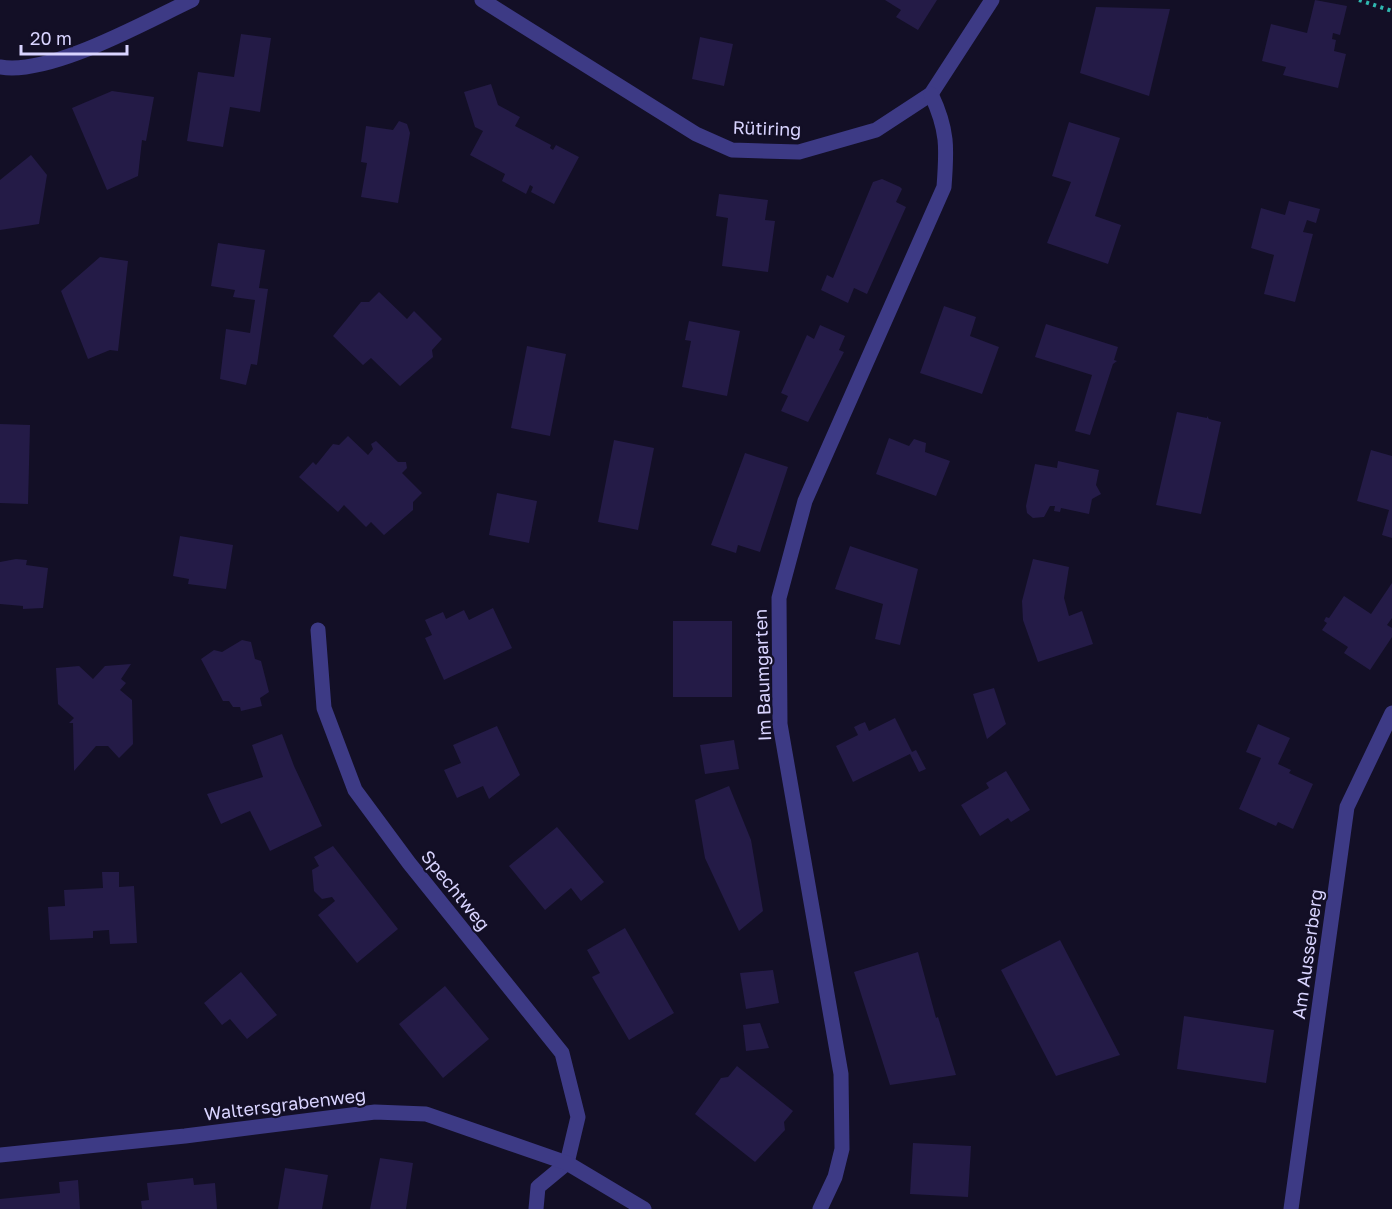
<svg xmlns="http://www.w3.org/2000/svg" width="1392" height="1209" viewBox="0 0 1392 1209" font-family="'Golos Text',sans-serif">
<style>
.building{fill:#241b47}
.lines{fill:none;stroke-linecap:round;stroke-linejoin:round}
.path{stroke:#2fb8b0;stroke-width:4;stroke-dasharray:3 4.5;stroke-linecap:butt}
.street{stroke:#3d3a85;stroke-width:15}
.labels{text-anchor:middle;dominant-baseline:central;stroke-width:4.5;stroke-linejoin:round;paint-order:stroke}
.street-label{font-size:18px;fill:#d9d4ff;stroke:#130f26}
</style>
<rect width="100%" height="100%" fill="#130f26"/>
<g class="building">
<polygon points="885,0 937,0 918,30 896,17 901,10"/>
<polygon points="1315,0 1347,6 1340,35 1333,33 1332,39 1336,40 1334,51 1346,54 1338,88 1283,75 1286,67 1262,61 1271,24 1307,33"/>
<polygon points="1096,7 1170,9 1149,96 1080,73"/>
<polygon points="241,34 271,38 260,112 230,107 223,147 187,141 198,72 234,77"/>
<polygon points="700,37 733,44 724,86 692,79"/>
<polygon points="491,84 498,105 520,117 515,126 551,145 550,148 553,150 556,145 579,157 554,204 531,192 533,187 530,185 526,194 502,181 505,174 470,155 483,131 475,127 464,92"/>
<polygon points="112,91 154,97 146,141 142,140 138,176 107,190 72,108"/>
<polygon points="399,121 407,124 410,133 398,203 361,197 367,163 361,162 366,126 393,130"/>
<polygon points="1069,122 1120,138 1095,216 1121,225 1108,264 1047,243 1071,182 1052,176"/>
<polygon points="31,155 47,175 39,224 0,230 0,180"/>
<polygon points="882,179 900,187 902,189 896,202 906,207 867,294 854,288 848,303 821,290 827,275 833,278 873,182"/>
<polygon points="719,194 768,200 765,220 775,221 768,272 722,266 728,218 716,216"/>
<polygon points="1289,201 1320,209 1316,223 1307,220 1303,232 1313,234 1295,302 1264,294 1274,255 1251,248 1261,208 1285,215"/>
<polygon points="218,243 265,250 259,288 268,289 257,365 251,364 246,385 220,379 226,329 250,333 255,300 233,297 235,290 211,286"/>
<polygon points="100,257 128,261 118,351 110,350 88,359 61,291"/>
<polygon points="379,292 407,319 414,311 442,339 432,350 433,357 400,386 371,358 363,365 333,336 361,302 369,302"/>
<polygon points="944,306 976,317 970,336 999,347 982,394 920,373"/>
<polygon points="689,321 740,331 727,396 682,387 691,341 685,340"/>
<polygon points="1046,324 1118,347 1114,360 1117,361 1113,364 1090,435 1075,431 1092,375 1035,357"/>
<polygon points="820,325 845,336 839,350 844,352 808,422 781,411 788,396 781,393 807,335 814,339"/>
<polygon points="527,346 566,354 550,436 511,428"/>
<polygon points="1177,412 1207,418 1207,416 1209,419 1221,422 1201,514 1156,505"/>
<polygon points="0,424 30,425 28,504 0,503"/>
<polygon points="348,436 368,455 373,449 371,444 376,441 398,462 406,462 407,468 402,473 422,493 413,502 413,510 384,535 371,522 366,527 344,505 338,512 299,477 313,462 316,465 333,444 339,445"/>
<polygon points="889,438 909,446 914,439 926,443 925,452 950,461 936,496 876,474"/>
<polygon points="614,440 654,448 638,530 598,522"/>
<polygon points="1371,450 1392,456 1392,538 1382,535 1389,510 1357,501"/>
<polygon points="745,453 788,467 760,552 738,545 736,553 711,545"/>
<polygon points="1058,461 1099,470 1096,485 1101,494 1092,499 1089,514 1061,508 1060,512 1054,511 1055,506 1050,506 1044,517 1033,518 1027,513 1026,506 1035,464 1057,468"/>
<polygon points="497,493 537,501 529,543 489,535"/>
<polygon points="180,536 233,545 226,589 188,584 189,579 173,576"/>
<polygon points="850,546 918,569 900,645 875,639 883,604 835,589"/>
<polygon points="16,559 27,560 26,565 48,568 43,608 23,609 23,606 0,604 0,562"/>
<polygon points="1033,559 1069,567 1064,598 1069,616 1082,611 1093,644 1038,662 1023,620 1022,601"/>
<polygon points="1392,583 1392,618 1387,625 1392,628 1392,637 1370,670 1344,653 1348,647 1322,630 1327,623 1324,621 1326,617 1329,618 1344,596 1371,614"/>
<polygon points="493,608 512,648 444,680 425,638 432,635 425,620 443,612 446,619 464,610 469,620"/>
<rect x="673" y="621" width="59" height="76"/>
<polygon points="242,640 251,642 255,659 261,661 269,692 260,698 262,706 241,711 240,707 233,707 229,701 223,701 201,659 214,650 222,652"/>
<polygon points="131,664 121,679 126,683 120,690 132,700 133,744 119,758 108,746 96,746 74,771 73,723 69,723 74,718 58,704 56,668 79,666 93,679 105,666"/>
<polygon points="994,688 1006,724 987,739 973,694"/>
<polygon points="895,718 912,752 916,750 926,769 919,772 910,754 853,782 836,746 858,735 854,727 860,724 865,722 869,731"/>
<polygon points="1258,724 1290,738 1278,764 1291,770 1289,773 1313,784 1293,829 1278,822 1276,826 1239,809 1261,758 1246,752"/>
<polygon points="497,726 520,775 489,799 483,786 457,798 444,770 461,763 453,745"/>
<polygon points="282,734 294,766 322,826 270,851 250,811 221,824 207,794 263,777 252,745"/>
<polygon points="734,740 739,769 705,774 700,745"/>
<polygon points="1006,771 1030,810 1011,822 1008,818 980,836 961,805 989,788 986,783"/>
<polygon points="729,786 751,840 763,911 739,931 705,858 695,800"/>
<polygon points="557,827 604,882 581,901 571,888 545,910 509,866"/>
<polygon points="333,846 398,929 357,963 318,915 335,901 332,897 322,899 314,891 312,870 319,866 314,857"/>
<polygon points="102,872 119,872 119,887 134,886 137,943 110,944 109,930 93,931 93,938 50,940 48,907 65,906 64,890 103,888"/>
<polygon points="625,928 674,1013 629,1040 592,977 600,973 587,950"/>
<polygon points="1060,940 1120,1055 1056,1076 1001,970"/>
<polygon points="918,952 936,1018 938,1017 956,1075 890,1085 854,972"/>
<polygon points="773,970 779,1003 746,1009 740,973"/>
<polygon points="241,972 277,1015 247,1039 230,1019 222,1025 204,1003"/>
<polygon points="445,986 489,1039 443,1078 399,1024"/>
<polygon points="1184,1016 1274,1030 1266,1083 1177,1069"/>
<polygon points="760,1023 769,1048 746,1051 743,1025"/>
<polygon points="737,1066 793,1111 784,1122 785,1130 755,1162 695,1114 721,1078 728,1077"/>
<polygon points="913,1143 971,1146 968,1197 910,1194"/>
<polygon points="380,1158 413,1163 406,1209 370,1209"/>
<polygon points="285,1168 328,1175 322,1209 278,1209"/>
<polygon points="193,1178 194,1185 215,1183 217,1209 142,1209 141,1201 149,1200 147,1183"/>
<polygon points="78,1180 80,1209 0,1209 0,1199 60,1193 59,1182"/>
</g>
<g class="lines">
<polyline class="path" points="1359,0 1392,11"/>
<g class="street">
<polyline points="482,0 696,134 732,150 799,152 876,130 931,94 992,0"/>
<path d="M 0,67 C 50,76 145,22 192,0"/>
<polyline points="318,630 324,708 355,790 409,863 562,1053 578,1117 567,1163 538,1187 536,1209"/>
<polyline points="0,1155 185,1136 375,1112 426,1114 567,1163 644,1209"/>
<path d="M 820,1209 L 835,1177 L 842,1149 L 841,1074 L 780,724 L 779,598 L 805,501 L 944,187 C 947,148 948,130 931,94"/>
<polyline points="1291,1209 1347,807 1392,713"/>
</g>
</g>
<g class="labels">
<g class="street-label">
<text transform="translate(767 128) rotate(2)">Rütiring</text>
<text transform="translate(762 675) rotate(-92)">Im Baumgarten</text>
<text transform="translate(456 890) rotate(51)">Spechtweg</text>
<text transform="translate(1307 954) rotate(-82)">Am Ausserberg</text>
<text transform="translate(285 1104) rotate(-7)">Waltersgrabenweg</text>
</g>
</g>
<path d="M21 45v9h106v-9" fill="none" stroke="#d9d4ff" stroke-width="3"/>
<text x="30" y="45" font-size="18" fill="#d9d4ff" stroke="#130f26" stroke-width="4.5" paint-order="stroke">20 m</text>
</svg>
